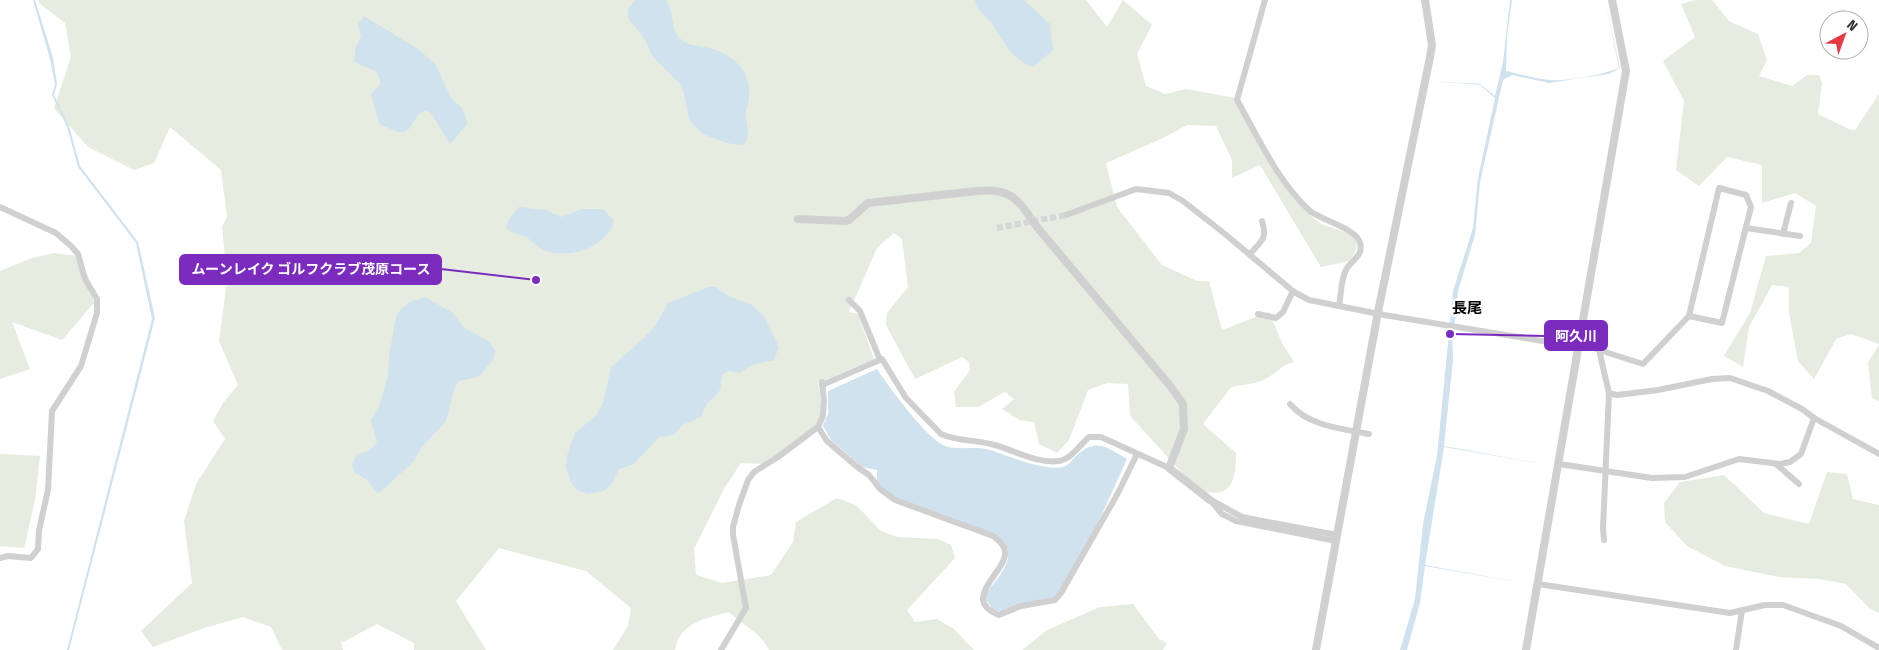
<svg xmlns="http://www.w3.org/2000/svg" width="1879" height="650" viewBox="0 0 1879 650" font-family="'Fira Sans Condensed','Noto Sans JP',sans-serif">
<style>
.green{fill:#e6ecdf}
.water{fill:#cfe2ee}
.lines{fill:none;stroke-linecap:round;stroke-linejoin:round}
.minor-tunnel{stroke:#d6d6d6;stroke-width:6;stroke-dasharray:6 3;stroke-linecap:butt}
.minor{stroke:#d0d0d0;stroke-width:6}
.tertiary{stroke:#d0d0d0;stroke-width:8}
.labels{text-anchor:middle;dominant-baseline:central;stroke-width:5;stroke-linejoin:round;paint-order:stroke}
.quarter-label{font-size:15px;font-weight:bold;fill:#000;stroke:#fff}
.leader{fill:none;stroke:#7b2cbf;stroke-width:2}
.callout-dot{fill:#7b2cbf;stroke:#fff;stroke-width:2}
.callout{fill:#7b2cbf;stroke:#7b2cbf;stroke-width:2}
.callout-label{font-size:14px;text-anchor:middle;font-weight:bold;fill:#fff}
</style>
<rect width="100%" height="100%" fill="#fff"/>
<g class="green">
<path d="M 39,0 L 1086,0 L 1107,27 L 1123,0 L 1152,25 L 1137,54 L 1146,86 L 1165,94 L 1186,89 L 1235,98 C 1255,135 1273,180 1304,209 C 1309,214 1316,221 1322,224 C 1342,233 1371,233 1349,261 L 1321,267 L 1260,165 L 1232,178 L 1232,160 L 1216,126 L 1187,125 L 1161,139 L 1106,163 L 1117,207 L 1162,265 L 1197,281 L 1209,281 L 1222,330 L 1269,312 L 1282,343 L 1294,362 C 1279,366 1279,372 1267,378 C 1256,384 1243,385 1231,387 L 1203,424 L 1236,453 C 1236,483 1230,501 1197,489 L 1130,416 L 1128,384 L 1107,383 L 1088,390 L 1069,440 L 1057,453 L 1039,444 L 1034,422 L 1019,420 L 1002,409 L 1014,399 L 1005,392 L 978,407 L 956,407 L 954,392 L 970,370 L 969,362 L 962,357 L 915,379 L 886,325 L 887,313 L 908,287 L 902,239 L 894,233 L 877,248 L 849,312 L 858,314 L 874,359 L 818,383 C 821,398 824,413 816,426 L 764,464 L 741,463 L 725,487 L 694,549 L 696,575 L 722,583 L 771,575 L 793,542 L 796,522 L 837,498 L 856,505 L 881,531 L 897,537 L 938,539 L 951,545 L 955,558 L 907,610 L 915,622 L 937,619 L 954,629 L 974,650 L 769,650 C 760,632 743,625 729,612 C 706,618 679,623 675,650 L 613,650 L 628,626 L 631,608 L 586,571 L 499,548 L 456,601 L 486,650 L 414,650 L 414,643 L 377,624 L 341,643 L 343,650 L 282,650 L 271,627 L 243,617 L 204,628 L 153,647 L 141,631 L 192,583 L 184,521 L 196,484 L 225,439 L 213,421 L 223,403 L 238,385 L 219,341 L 227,281 L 222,226 L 227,217 L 221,170 L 170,127 L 154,163 L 134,170 L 88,147 L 54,108 L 71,57 L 65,23 L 39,3 Z"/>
<polygon points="1696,0 1712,0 1729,21 1758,34 1767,60 1759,76 1792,86 1807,75 1819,75 1822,83 1818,114 1851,130 1855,130 1879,94 1879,344 1851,334 1836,339 1814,379 1798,361 1789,313 1789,287 1772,285 1749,327 1743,367 1724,356 1750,313 1766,256 1799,253 1811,243 1816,206 1795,193 1762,203 1762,165 1727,157 1699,186 1676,170 1684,101 1663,61 1695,37 1681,4"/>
<polygon points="53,253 79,256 88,276 94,303 62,340 12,322 30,369 0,379 0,271 29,259"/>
<polygon points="1879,345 1879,401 1872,398 1868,362"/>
<polygon points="0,454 40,456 35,500 24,548 0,546"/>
<polygon points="1827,472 1847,474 1853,499 1879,505 1879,613 1870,609 1846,584 1819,579 1779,577 1725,566 1687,546 1665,522 1664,503 1680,482 1724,475 1764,513 1809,524"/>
<polygon points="1133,604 1159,639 1167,643 1163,650 1022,650 1047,630 1100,607"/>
</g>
<g class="water">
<polygon points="33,0 35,0 53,58 57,84 54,95 69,126 80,166 138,242 155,318 69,650 67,650 152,319 136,243 78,167 67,127 52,95 55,84 50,59"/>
<path d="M 635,0 L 666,0 C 674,11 670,26 678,36 C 686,47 698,45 709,48 C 733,54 752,72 749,97 C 749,102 747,107 746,112 C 745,124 753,136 743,145 L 726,143 L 703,134 L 694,126 L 689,119 L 684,93 L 679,83 L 653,57 L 645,40 L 628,18 L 628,10 Z"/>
<path d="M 975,0 L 1024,0 L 1050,24 L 1053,50 L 1033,67 C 1011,59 1005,43 993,25 C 986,16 977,12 975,0 Z"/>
<path d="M 1510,0 L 1512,0 L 1507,37 L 1506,71 C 1519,74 1538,79 1549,80 C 1571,81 1598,76 1619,68 L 1605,0 L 1620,68 L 1609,74 L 1549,83 L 1512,75 L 1503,80 L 1480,182 L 1475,235 L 1458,291 L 1456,316 L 1452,332 L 1453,359 L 1444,446 L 1554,466 L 1444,447 L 1425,565 L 1534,585 L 1425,566 L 1420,603 L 1407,650 L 1400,650 L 1415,599 L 1423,524 L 1437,456 L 1453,291 L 1473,228 L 1478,178 L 1495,98 L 1480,85 L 1432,81 L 1480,84 L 1495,96 L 1503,62 Z"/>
<path d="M 364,16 L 418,49 L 435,64 L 451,98 L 462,108 L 468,123 L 450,144 L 431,113 L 426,110 C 408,117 415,142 389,128 C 385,126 383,127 379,123 L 371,94 L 380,85 L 380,79 L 375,71 L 354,62 L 356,46 L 361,37 L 358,24 Z"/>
<path d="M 519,207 L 545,210 L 562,217 L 581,209 L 603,209 L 613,220 L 613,226 C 602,248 569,259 546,251 C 537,248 531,239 524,236 C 517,233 512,234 506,228 L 508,220 Z"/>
<polygon points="709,287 715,287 731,297 752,305 764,316 779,347 774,360 752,365 739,373 729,371 722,375 720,390 707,404 701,417 682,425 674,435 659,437 634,464 619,469 611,485 603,491 588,494 578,491 571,483 566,467 567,456 575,433 597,415 604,400 611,367 644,338 655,326 668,303"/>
<polygon points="425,297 453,313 463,327 488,341 496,351 493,360 478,377 459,381 455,387 446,421 422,447 414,461 378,494 367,480 354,472 352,463 357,454 369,451 377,442 371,420 380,404 388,376 389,357 396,316 402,308 410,302"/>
<path d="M 877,369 C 889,387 926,438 945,446 C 959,451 978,445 993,451 C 1011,457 1044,471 1063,467 C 1068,466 1071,461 1074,458 C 1095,437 1105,446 1127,459 L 1093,534 L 1055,600 L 1004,612 L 993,610 L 985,598 L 986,594 C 997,577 1020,558 1001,539 L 886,494 L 877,481 L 877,470 L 862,467 L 831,440 L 823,426 L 828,414 L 828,391 Z"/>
</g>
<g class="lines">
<polyline class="minor-tunnel" points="997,228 1066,215"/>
<g class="minor">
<path d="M 1265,0 L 1237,100 C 1258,137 1278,182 1310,211 C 1323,221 1356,228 1360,243 C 1364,255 1352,260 1347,268 C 1341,277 1341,295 1339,306"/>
<polyline points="0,207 56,233 71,246 78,254 85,279 97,299 97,313 81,366 52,411 48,490 39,530 38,549 31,558 8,556 0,558"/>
<polyline points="1066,215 1136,189 1169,193 1183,201 1225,234 1294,292 1309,300 1384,315 1579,347 1593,347 1599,350 1609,393 1617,395 1658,390 1712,379 1730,378 1768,391 1802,409 1814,418 1801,454 1790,462 1780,464 1739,459 1685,477 1652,478 1559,464"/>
<polyline points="1746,228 1800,236"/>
<polyline points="1783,234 1791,203"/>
<path d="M 1250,254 C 1261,241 1268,239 1262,221"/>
<polyline points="849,300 860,311 880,360"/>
<polyline points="1258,314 1276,318 1283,312 1293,291"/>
<polyline points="1599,350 1643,364 1689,316 1722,323 1751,207 1746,195 1719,188 1689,316"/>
<path d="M 822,385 L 882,359 L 906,398 L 941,434 C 956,441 974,440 991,444 C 1012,449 1036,464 1059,461 C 1070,460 1081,444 1089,437 L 1101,437 L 1169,468"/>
<path d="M 1290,404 C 1308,426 1343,429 1369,434"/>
<polyline points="1814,418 1879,454"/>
<path d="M 818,427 L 827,441 L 856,466 L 869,475 L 880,489 L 895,500 L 993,536 C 998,540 1004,544 1005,551 C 1009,570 958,599 999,615 L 1021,606 L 1055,600 L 1061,593 L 1118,493 L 1137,454"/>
<polyline points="1776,464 1799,484"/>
<polyline points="1210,500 1222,514 1236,521 1336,541"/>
<polyline points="1211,500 1242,517 1337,535"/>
<polyline points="1604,540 1603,528 1609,393"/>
<polyline points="1538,584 1730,613 1765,605 1783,605 1841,626 1879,648"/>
<polyline points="721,650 746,608 733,535 733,527 739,505 748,480 754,472 778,457 818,427 823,416 824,401 822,382"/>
<polyline points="1736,650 1742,610"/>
</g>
<g class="tertiary">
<path d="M 798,219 L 845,221 L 849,220 L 868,203 L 977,191 C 1013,188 1018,200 1037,227 L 1171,387 L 1183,404 L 1184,429 L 1169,468 L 1210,500"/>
<polyline points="1316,650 1378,312 1430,57 1432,45 1425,0"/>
<polyline points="1526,650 1626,71 1612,0"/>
</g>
</g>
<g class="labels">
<g class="quarter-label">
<text x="1467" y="308">長尾</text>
</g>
</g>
<path class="leader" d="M536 280L441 269M1450 334L1545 336"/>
<g class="callout-dot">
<circle cx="536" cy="280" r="5"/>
<circle cx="1450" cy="334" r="5"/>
</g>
<g class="callout">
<rect x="180" y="255" width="261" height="29" rx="5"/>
<rect x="1545" y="321" width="62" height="29" rx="5"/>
</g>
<g class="callout-label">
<text x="311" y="274">ムーンレイク ゴルフクラブ茂原コース</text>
<text x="1576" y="341">阿久川</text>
</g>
<g transform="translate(1844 35) rotate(41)"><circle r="24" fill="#ffffff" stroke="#adadad"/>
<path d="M0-4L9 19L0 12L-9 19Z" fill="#e63946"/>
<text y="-8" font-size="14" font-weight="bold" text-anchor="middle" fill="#333333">N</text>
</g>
</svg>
